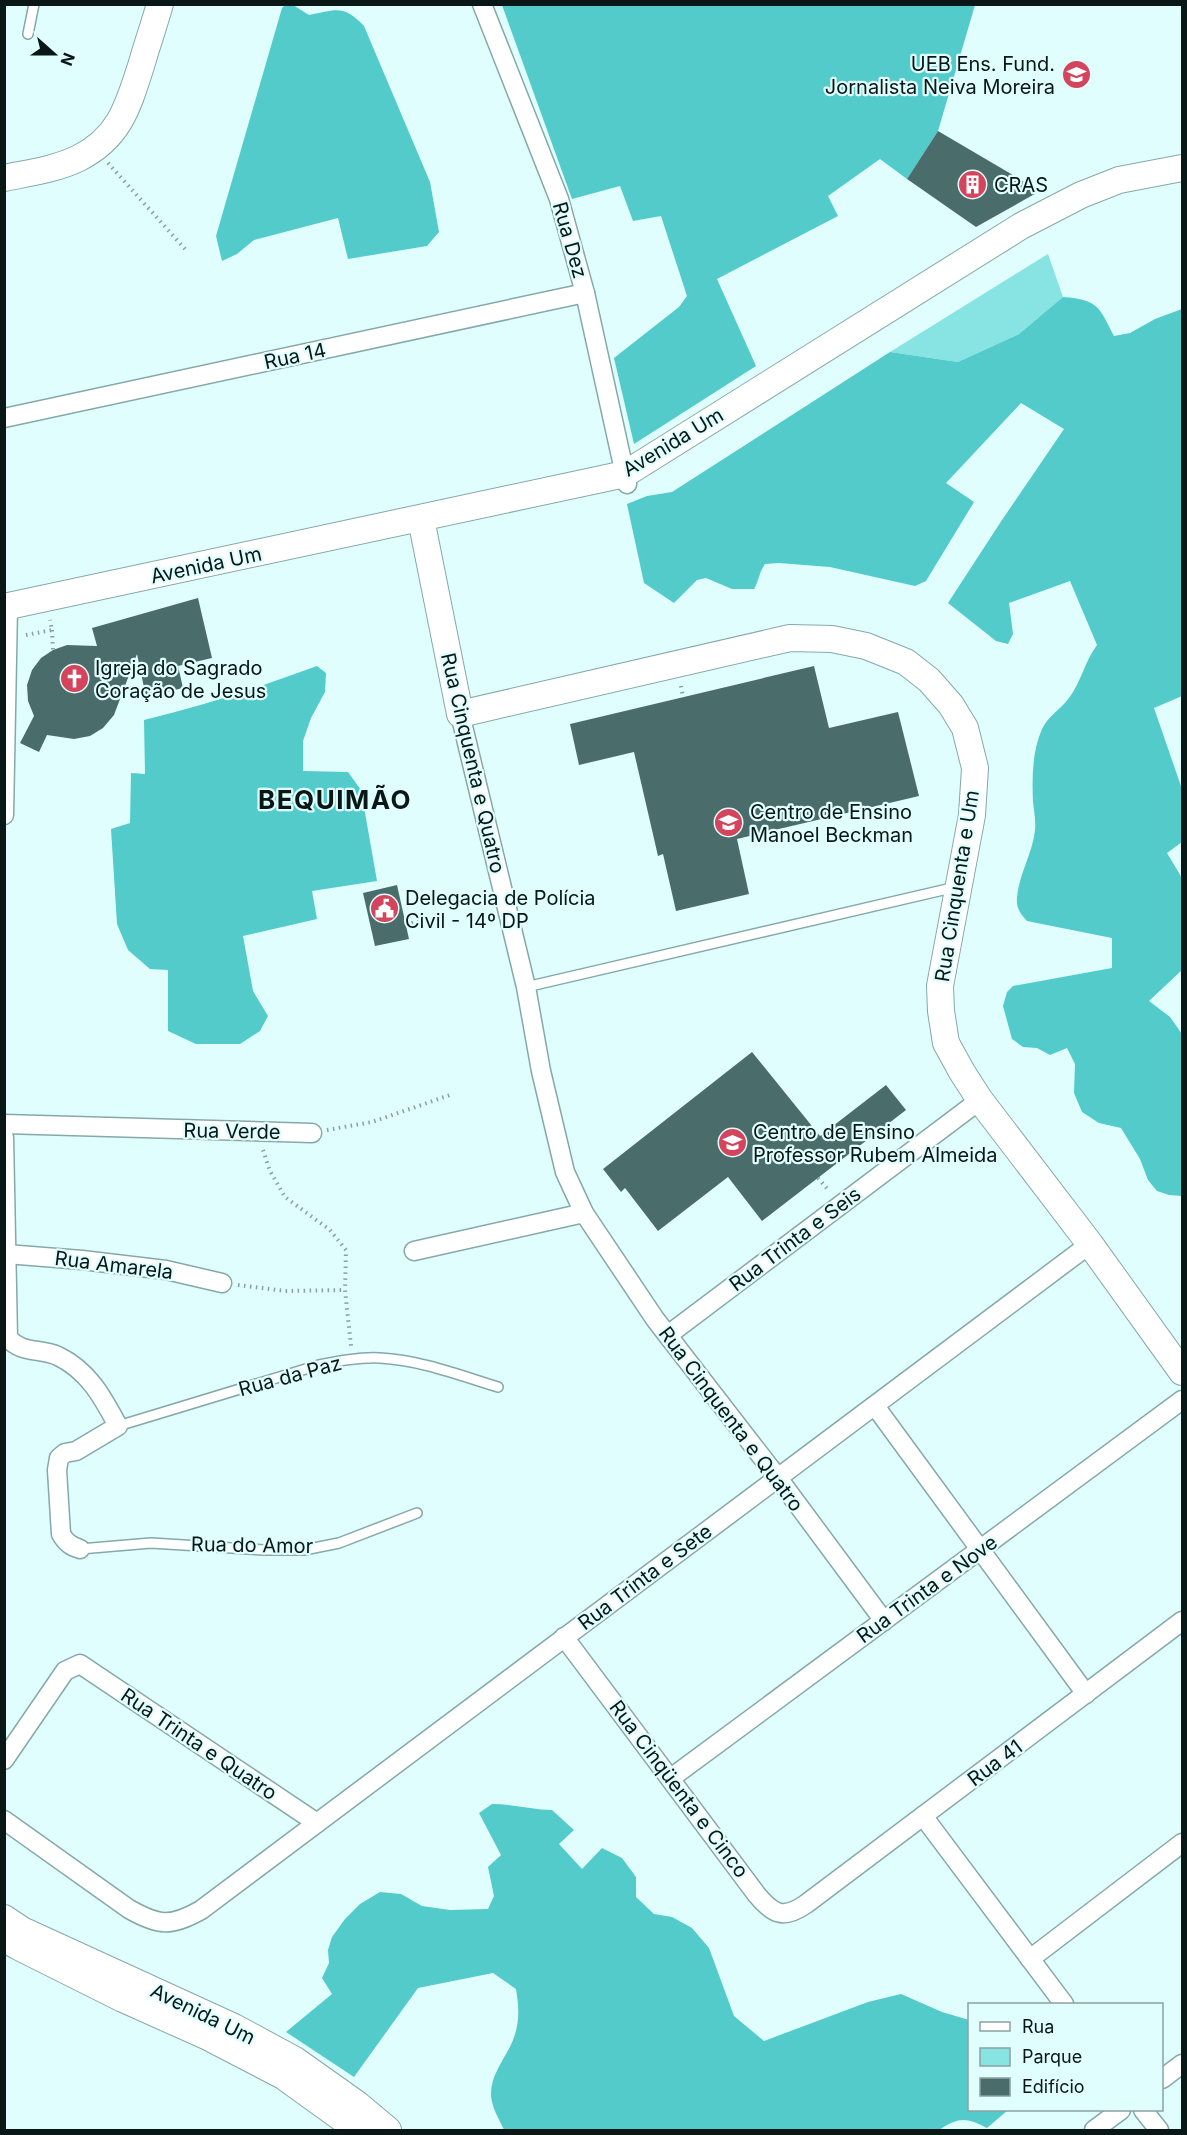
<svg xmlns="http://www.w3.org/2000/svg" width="1187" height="2135" viewBox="0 0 1187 2135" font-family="Inter,sans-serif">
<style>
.green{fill:#88e4e2}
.forest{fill:#52cbca}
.building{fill:#4a6d6c}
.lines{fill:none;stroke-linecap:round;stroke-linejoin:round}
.lane-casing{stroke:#85a9a8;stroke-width:12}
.street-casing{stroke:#85a9a8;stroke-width:21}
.secondary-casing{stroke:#85a9a8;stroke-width:28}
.path{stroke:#89a1a0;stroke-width:4;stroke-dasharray:1.5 4.5;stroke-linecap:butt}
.lane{stroke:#fff;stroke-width:9}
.street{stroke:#fff;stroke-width:18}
.secondary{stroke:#fff;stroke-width:26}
.labels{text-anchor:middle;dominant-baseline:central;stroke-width:4.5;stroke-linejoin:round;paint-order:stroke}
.poi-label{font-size:20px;fill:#091717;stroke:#e0fefd;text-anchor:start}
.street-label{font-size:20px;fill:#091717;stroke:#e0fefd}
.district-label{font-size:26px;font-weight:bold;letter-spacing:1.5px;fill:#091717;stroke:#e0fefd}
</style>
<rect width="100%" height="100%" fill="#e0fefd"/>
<polygon class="green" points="1048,254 1063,297 1019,334 958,362 890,352"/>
<g class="forest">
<path d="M 285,5 L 293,5 L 309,15 C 336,10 343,4 364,26 L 430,182 L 439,232 L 427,246 L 348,259 L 338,218 L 254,240 L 237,254 L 222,261 L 216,236 L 282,8 Z"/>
<polygon points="502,5 975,5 938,131 907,179 880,159 828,196 838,216 717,279 756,366 634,444 614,358 679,307 687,296 661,216 633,221 620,186 572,199"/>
<path d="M 1063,297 C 1099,300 1099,307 1114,336 L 1130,333 L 1155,319 L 1182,309 L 1182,696 L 1154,708 L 1182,789 L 1182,842 L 1167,853 L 1182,878 L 1182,970 L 1149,1001 L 1170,1017 L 1182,1034 L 1182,1196 L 1169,1195 L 1157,1191 L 1148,1180 L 1140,1159 L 1121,1128 L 1099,1123 L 1082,1112 L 1074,1093 L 1075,1064 L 1067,1048 L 1050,1055 L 1037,1048 L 1023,1047 L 1012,1039 L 1003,1006 L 1007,992 L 1013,986 L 1112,968 L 1112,938 L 1027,921 C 1020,913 1016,908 1017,897 C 1019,874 1033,852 1035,830 C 1036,821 1034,811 1033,802 C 1032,778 1032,752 1042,729 C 1048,716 1061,709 1069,698 C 1081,682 1085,661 1097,645 L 1070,581 L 1009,603 L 1013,634 L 1008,644 L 996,641 L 948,603 L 1000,523 L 1064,429 L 1021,403 L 946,483 L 974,502 L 926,581 L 915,586 L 830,567 L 779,563 L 765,564 C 759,572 759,581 754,589 L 732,589 L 706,578 L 697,580 L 674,603 L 644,583 L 627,504 L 647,496 L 672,492 L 890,352 L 958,362 L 1019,334 Z"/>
<path d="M 317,666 L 326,673 L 325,692 L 311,718 L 303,741 L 303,771 L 348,772 L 361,790 L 377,881 L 312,891 L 317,919 L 243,936 L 253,991 L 268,1016 L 260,1031 L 240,1044 L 196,1044 L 168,1031 L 168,970 L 150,969 L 128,950 L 117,924 L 111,829 L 130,823 L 131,773 L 145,774 L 144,720 C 203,706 260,687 317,666 Z"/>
<path d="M 492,1804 C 512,1804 532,1810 552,1810 L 574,1830 L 559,1844 L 582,1869 L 602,1848 L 622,1858 L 636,1877 L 636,1897 L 654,1914 L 672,1917 L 692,1928 L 709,1948 L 734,2016 L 764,2041 L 868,2002 L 901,1994 L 942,2012 L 969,2020 L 970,2110 L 1008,2110 L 987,2128 C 966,2117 959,2117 939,2130 L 504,2130 C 499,2119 492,2108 491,2096 C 490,2074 506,2058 513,2040 C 520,2023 519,2007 516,1989 L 493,1973 L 418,1988 L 354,2077 L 286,2032 L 332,1994 L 322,1978 L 329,1963 L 328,1950 L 332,1937 L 345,1919 L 360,1904 L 380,1892 L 401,1894 L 422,1906 L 450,1910 L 488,1909 L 494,1896 L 488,1867 L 501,1855 L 479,1813 Z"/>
</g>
<g class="building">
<polygon points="938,131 1040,191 976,227 907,179"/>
<polygon points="198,598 212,658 178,666 183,688 146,697 137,654 114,715 103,728 90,736 74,739 47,735 39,752 20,743 34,716 28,701 27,685 32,670 41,658 53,650 67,645 97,646 92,628"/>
<polygon points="814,666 829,728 898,712 919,796 737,839 749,894 676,911 663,854 658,856 634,752 579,765 570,724"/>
<polygon points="397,885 409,939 375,946 363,893"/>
<polygon points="752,1052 820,1136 886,1085 906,1110 762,1221 728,1177 658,1231 625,1188 621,1192 603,1169"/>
</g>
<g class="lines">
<defs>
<g id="lane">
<polyline points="28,34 34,4"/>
<polyline points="526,987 956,887"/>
<path d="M 118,1426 L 319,1365 C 339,1361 359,1357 380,1358 C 420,1360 459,1375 498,1387"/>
<polyline points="80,1549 151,1543 264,1550 304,1550 339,1543 417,1513"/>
</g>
<g id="street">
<polyline points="482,4 559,199 585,293 627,484"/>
<polyline points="4,418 585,293"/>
<polyline points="460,714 526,987 541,1071 565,1172 584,1213 655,1319 778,1478 884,1621"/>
<polyline points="4,815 8,607"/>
<polyline points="4,1124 312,1133"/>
<path d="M 4,1137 L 8,1338 C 22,1354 40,1348 58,1356 C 89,1371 103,1398 118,1426 L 76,1451 L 65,1453 L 59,1458 L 57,1470 L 61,1534 C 66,1543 71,1546 80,1549"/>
<polyline points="414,1251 584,1213"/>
<polyline points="6,1254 82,1260 166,1270 222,1283"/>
<polyline points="668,1335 980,1100"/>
<polyline points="875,1406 1086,1694"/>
<path d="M 564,1637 L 757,1895 C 773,1914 783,1920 806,1904 L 1182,1621"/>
<polyline points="4,1760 65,1671 80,1664 317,1823"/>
<polyline points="671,1778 1182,1400"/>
<polyline points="923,1816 1064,2004"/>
<path d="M 4,1820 L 129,1909 C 159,1926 171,1927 201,1910 L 317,1823 L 1090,1244"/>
<polyline points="1030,1959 1182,1843"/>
<polyline points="1162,2079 1182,2064"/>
<polyline points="1143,2110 1159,2130"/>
<polyline points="1094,2130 1121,2110"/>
</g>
<g id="secondary">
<path d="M 4,178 C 29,173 57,169 79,158 C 120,137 128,106 141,66 C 147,45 154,25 160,4"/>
<polyline points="421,519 460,714 790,638 832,639 866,646 906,662 929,680 951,705 965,728 975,768 972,815 940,986 941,1011 946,1043 962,1072 980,1100 1090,1244 1182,1372"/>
<polyline points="4,607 625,474 1021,226 1081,195 1119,180 1182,168"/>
<polyline points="4,1918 22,1930 234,2027 295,2060 357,2104 388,2130"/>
<polyline points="4,1938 17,1946 123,1999 208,2037 283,2076 358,2130"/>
</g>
</defs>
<use href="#lane" class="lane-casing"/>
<use href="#street" class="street-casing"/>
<use href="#secondary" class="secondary-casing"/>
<g class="path">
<polyline points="108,163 185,249"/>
<polyline points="52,630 53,650"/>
<polyline points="26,635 52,630 50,620"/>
<polyline points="681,686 683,697"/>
<polyline points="406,925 418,921"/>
<polyline points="327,1130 372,1122 453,1094"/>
<polyline points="263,1150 270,1171 285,1197 330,1230 346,1250 345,1290 351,1346"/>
<polyline points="818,1178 829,1191"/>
<polyline points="238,1285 285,1291 345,1290"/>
</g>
<use href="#lane" class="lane"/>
<use href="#street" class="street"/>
<use href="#secondary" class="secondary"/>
</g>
<defs>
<symbol id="school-disc" viewBox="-11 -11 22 22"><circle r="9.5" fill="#d5445d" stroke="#e0fefd"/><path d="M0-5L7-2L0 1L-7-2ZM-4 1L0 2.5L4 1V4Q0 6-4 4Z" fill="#fff"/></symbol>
<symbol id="building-disc" viewBox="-11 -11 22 22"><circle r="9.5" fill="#d5445d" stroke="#e0fefd"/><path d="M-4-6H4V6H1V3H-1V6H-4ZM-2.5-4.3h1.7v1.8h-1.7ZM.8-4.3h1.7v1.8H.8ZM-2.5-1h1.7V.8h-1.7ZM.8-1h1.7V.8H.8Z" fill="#fff"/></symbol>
<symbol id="church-disc" viewBox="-11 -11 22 22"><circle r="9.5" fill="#d5445d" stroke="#e0fefd"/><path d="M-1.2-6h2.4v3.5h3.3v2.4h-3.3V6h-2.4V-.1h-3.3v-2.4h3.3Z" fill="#fff"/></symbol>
<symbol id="civic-disc" viewBox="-11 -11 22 22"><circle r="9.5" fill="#d5445d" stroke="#e0fefd"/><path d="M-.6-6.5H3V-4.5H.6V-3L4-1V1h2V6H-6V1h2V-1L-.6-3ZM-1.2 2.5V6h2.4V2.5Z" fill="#fff"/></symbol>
</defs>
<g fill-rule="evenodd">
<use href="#school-disc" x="1060" y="58" width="33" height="33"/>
<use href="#building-disc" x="956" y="168" width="33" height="33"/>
<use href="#church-disc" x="58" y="662" width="33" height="33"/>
<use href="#school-disc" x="712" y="806" width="33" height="33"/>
<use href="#civic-disc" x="368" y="892" width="33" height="33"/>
<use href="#school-disc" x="716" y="1126" width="33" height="33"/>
</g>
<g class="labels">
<g class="poi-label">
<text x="1055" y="64" text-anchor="end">UEB Ens. Fund.<tspan x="1055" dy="23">Jornalista Neiva Moreira</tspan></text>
<text x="994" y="185">CRAS</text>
<text x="95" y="668">Igreja do Sagrado<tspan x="95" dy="23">Coração de Jesus</tspan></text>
<text x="750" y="812">Centro de Ensino<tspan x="750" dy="23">Manoel Beckman</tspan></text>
<text x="405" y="898">Delegacia de Polícia<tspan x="405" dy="23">Civil - 14º DP</tspan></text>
<text x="753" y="1132">Centro de Ensino<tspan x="753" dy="23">Professor Rubem Almeida</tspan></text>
</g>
<g class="street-label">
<text transform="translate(570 240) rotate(74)">Rua Dez</text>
<text transform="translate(295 356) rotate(-12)">Rua 14</text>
<text transform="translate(673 442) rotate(-31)">Avenida Um</text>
<text transform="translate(206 565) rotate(-12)">Avenida Um</text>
<text transform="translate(473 763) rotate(77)">Rua Cinquenta e Quatro</text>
<text transform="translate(957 886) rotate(-81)">Rua Cinquenta e Um</text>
<text transform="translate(232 1131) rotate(1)">Rua Verde</text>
<text transform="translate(795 1239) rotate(-37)">Rua Trinta e Seis</text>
<text transform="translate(114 1265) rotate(7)">Rua Amarela</text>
<text transform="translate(290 1376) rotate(-15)">Rua da Paz</text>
<text transform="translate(731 1419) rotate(53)">Rua Cinquenta e Quatro</text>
<text transform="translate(252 1545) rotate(1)">Rua do Amor</text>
<text transform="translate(645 1577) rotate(-37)">Rua Trinta e Sete</text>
<text transform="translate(927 1589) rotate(-36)">Rua Trinta e Nove</text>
<text transform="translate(199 1744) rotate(34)">Rua Trinta e Quatro</text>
<text transform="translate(995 1763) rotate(-37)">Rua 41</text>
<text transform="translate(679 1789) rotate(53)">Rua Cinqüenta e Cinco</text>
<text transform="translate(203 2014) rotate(26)">Avenida Um</text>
</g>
<g class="district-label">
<text x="335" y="799">BEQUIMÃO</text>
</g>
</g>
<rect width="1187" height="2135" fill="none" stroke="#091717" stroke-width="12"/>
<rect x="968" y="2003" width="195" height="108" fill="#e0fefd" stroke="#8aa2a1" stroke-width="1.5"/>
<rect x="980" y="2022" width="30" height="9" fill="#ffffff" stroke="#8aa2a1" stroke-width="1.5"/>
<text x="1022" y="2033" font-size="18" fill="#091717">Rua</text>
<rect x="980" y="2048" width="30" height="18" fill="#88e4e2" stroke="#8aa2a1" stroke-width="1.5"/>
<text x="1022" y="2063" font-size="18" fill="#091717">Parque</text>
<rect x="980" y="2078" width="30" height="18" fill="#4a6d6c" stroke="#8aa2a1" stroke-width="1.5"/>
<text x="1022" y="2093" font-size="18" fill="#091717">Edifício</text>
<g transform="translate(54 54) rotate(111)" stroke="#e0fefd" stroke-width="4.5" paint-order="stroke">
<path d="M0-4.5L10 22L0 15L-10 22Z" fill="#091717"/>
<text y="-9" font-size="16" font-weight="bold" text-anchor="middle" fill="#091717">N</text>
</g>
</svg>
